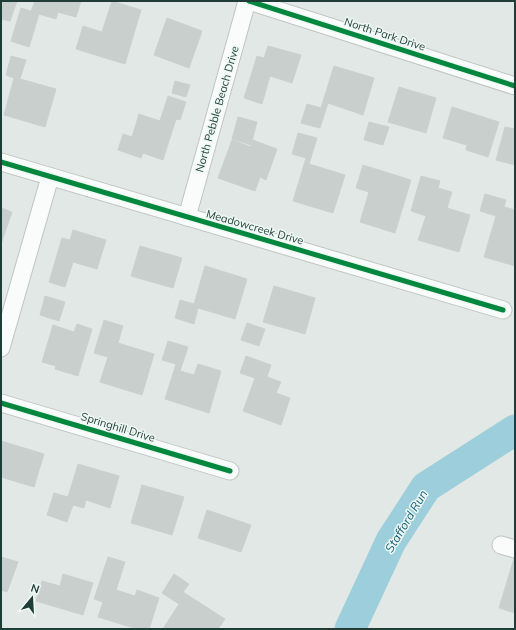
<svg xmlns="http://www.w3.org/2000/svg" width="516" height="630" viewBox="0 0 516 630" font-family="Mulish,sans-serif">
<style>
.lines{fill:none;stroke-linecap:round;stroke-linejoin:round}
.river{stroke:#9ccfdb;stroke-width:31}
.building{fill:#c8cfcc;stroke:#cad1ce}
.minor-casing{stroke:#bec5c2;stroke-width:19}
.minor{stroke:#fafcfb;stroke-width:17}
.cycleway-casing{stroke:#eff8f4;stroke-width:8}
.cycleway{stroke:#00873e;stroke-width:5}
.labels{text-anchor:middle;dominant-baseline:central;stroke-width:3;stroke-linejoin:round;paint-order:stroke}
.street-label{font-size:11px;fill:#1e3d36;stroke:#eff8f4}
.water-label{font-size:12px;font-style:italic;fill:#12657e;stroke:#eff8f4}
</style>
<rect width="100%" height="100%" fill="#e1e8e5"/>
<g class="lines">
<polyline class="river" points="350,629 391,541 426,487 515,430"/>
</g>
<g class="building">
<polygon points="1,1 17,1 10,21 1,19"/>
<polygon points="35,1 81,1 76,17 58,12 56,19 39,14 29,47 11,41 21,8 31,11"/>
<polygon points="112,1 141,10 125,64 76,49 83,26 102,32"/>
<polygon points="167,18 202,31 189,68 154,55"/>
<polygon points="268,46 301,55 292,83 270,76 262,104 244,98 257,56 264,58"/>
<polygon points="11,56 26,60 20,79 56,89 45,127 4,115 14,78 6,75"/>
<polygon points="334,66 374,78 363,115 328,103 320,128 301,123 307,104 321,108"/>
<polygon points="175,81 190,85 186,97 172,93"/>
<polygon points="399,87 436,98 426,133 388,122"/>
<polygon points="168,96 186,102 180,120 176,119 163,160 143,153 141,158 118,150 123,134 132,137 139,114 160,121"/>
<polygon points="452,107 499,122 488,157 466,150 467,145 443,138"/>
<polygon points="238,117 257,122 251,145 232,139"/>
<polygon points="369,122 389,127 383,145 364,140"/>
<polygon points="505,127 515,129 515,165 496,160"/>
<polygon points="298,133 317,138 309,164 345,175 333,213 293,201 306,158 292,154"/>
<polygon points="232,140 251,147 253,140 277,149 266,180 260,177 255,191 218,178"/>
<polygon points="363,165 411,180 395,233 360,222 369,192 356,188"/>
<polygon points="421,176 440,181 438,188 452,192 447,208 470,215 459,252 418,240 426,216 411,211"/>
<polygon points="485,194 506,200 504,207 515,210 515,266 484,257 496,216 480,211"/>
<polygon points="1,208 12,212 1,244"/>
<polygon points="73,230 106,240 97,269 73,262 65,287 49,282 62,238 70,240"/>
<polygon points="140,246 182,258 173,288 131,276"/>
<polygon points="205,266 247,279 235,319 198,308 194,324 175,318 180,300 194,304"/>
<polygon points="274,286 315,298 305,334 263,322"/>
<polygon points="45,296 65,302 59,321 40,315"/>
<polygon points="104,320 123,326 118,343 154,354 142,395 100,382 108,357 94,353"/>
<polygon points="247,323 265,329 259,346 241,340"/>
<polygon points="77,324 92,329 78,376 55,369 56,366 42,362 53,325 74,332"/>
<polygon points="168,341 188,347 180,371 194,375 198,364 221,371 209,413 165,399 176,364 162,360"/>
<polygon points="246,356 271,365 267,377 281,382 276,393 290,398 281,425 243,411 255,378 240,373"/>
<polygon points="1,441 44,454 34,487 1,477"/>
<polygon points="78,464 119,476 110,508 86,500 84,508 73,505 67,522 47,515 54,493 68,497"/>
<polygon points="142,485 184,497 172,535 131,523"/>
<polygon points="207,510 251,525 241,552 198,538"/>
<polygon points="515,555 515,613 499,608"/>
<polygon points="1,557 18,562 7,592 1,590"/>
<polygon points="108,557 125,562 116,590 135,596 137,590 159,598 149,629 137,629 98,617 103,602 94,599"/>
<polygon points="63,574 93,583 83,615 36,601 42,581 60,586"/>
<polygon points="174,574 189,584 183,592 225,619 218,629 163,629 179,604 162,593"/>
</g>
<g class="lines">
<defs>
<g id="minor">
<polyline points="249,1 515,86"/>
<polyline points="1,162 503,310"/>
<polyline points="187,217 247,1"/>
<polyline points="1,348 50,177"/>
<polyline points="1,403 230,471"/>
<polyline points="501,545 515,549"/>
</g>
</defs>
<use href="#minor" class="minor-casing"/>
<use href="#minor" class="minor"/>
<defs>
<g id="cycleway">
<polyline points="249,1 515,86"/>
<polyline points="1,162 503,310"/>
<polyline points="1,403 230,471"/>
</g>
</defs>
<use href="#cycleway" class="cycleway-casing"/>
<use href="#cycleway" class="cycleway"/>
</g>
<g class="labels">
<g class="street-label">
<text transform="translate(385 34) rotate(18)">North Park Drive</text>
<text transform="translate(217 109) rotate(-74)">North Pebble Beach Drive</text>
<text transform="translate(255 227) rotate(16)">Meadowcreek Drive</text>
<text transform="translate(118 427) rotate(17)">Springhill Drive</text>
</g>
<g class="water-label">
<text transform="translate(406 521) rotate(-59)">Stafford Run</text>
</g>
</g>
<rect width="516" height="630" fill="none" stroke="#1e3d36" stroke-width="4"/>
<g transform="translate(32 598) rotate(18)" stroke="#eff8f4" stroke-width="3" paint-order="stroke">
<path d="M0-3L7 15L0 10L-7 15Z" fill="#1e3d36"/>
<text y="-6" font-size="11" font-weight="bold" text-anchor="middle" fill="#1e3d36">N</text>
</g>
</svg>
